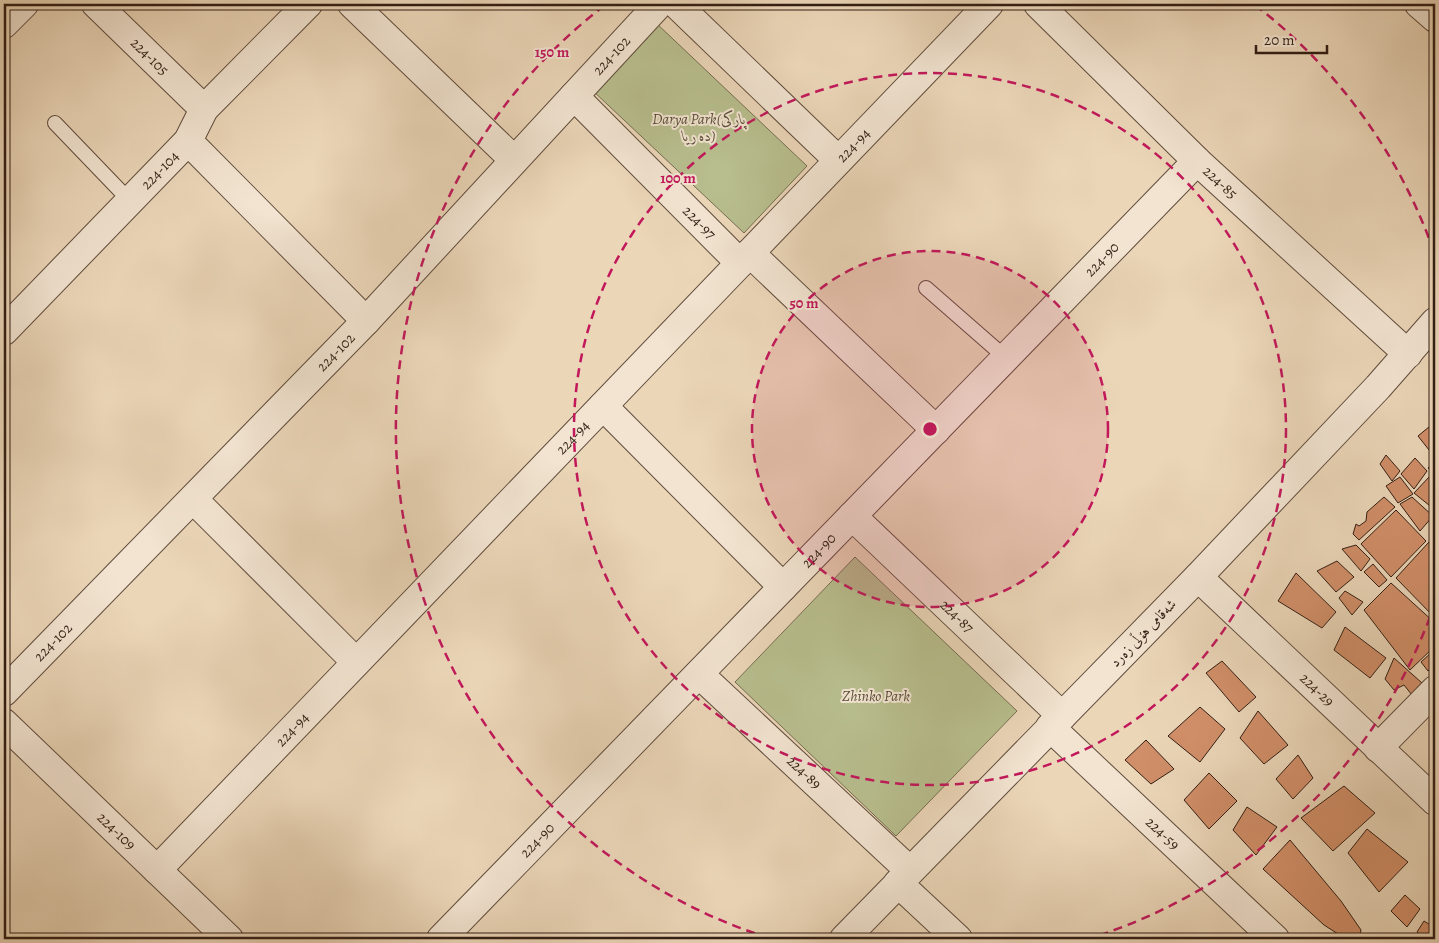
<svg xmlns="http://www.w3.org/2000/svg" width="1439" height="943" viewBox="0 0 1439 943" font-family="Alegreya,Amiri,serif">
<style>
.green{fill:#b8be8e;stroke:#756e51}
.building{fill:#d18f69;stroke:#321e14}
.lines{fill:none;stroke-linecap:round;stroke-linejoin:round}
.service-casing{stroke:#604c3d;stroke-width:16}
.minor-casing{stroke:#604c3d;stroke-width:30}
.tertiary-casing{stroke:#604c3d;stroke-width:30}
.service{stroke:#f2e4d1;stroke-width:14}
.minor{stroke:#f2e4d1;stroke-width:28}
.tertiary{stroke:#f2e4d1;stroke-width:28}
.ring{fill:none;stroke:#c2185b;stroke-width:2.5;stroke-dasharray:9 6}
.labels{text-anchor:middle;dominant-baseline:central;stroke-width:4;stroke-linejoin:round;paint-order:stroke}
.street-label{font-size:15px;fill:#321e14;stroke:#f2e4d1}
.park-label{font-size:15px;font-style:italic;fill:#5a4e39;stroke:#f2e4d1}
.centre{fill:#c2185b;stroke:#f2e4d1;stroke-width:2.5}
.ring-label{font-size:15px;text-anchor:middle;font-weight:bold;fill:#c2185b;stroke:#f2e4d1;stroke-width:4;stroke-linejoin:round;paint-order:stroke}
</style>
<rect width="100%" height="100%" fill="#ebd6b8"/>
<filter id="stains"><feTurbulence type="fractalNoise" baseFrequency=".004" numOctaves="4"/><feColorMatrix values="0 0 0 0 .2 0 0 0 0 .09 0 0 0 0 .02 0 0 0 .5 -.17"/></filter>
<radialGradient id="worn" r=".72"><stop offset=".6" stop-color="#630" stop-opacity="0"/><stop offset="1" stop-color="#630" stop-opacity=".3"/></radialGradient>
<g class="green">
<polygon points="655,22 807,166 744,233 591,89"/>
<polygon points="855,557 1017,711 896,836 735,682"/>
</g>
<g class="building">
<polygon points="1435,422 1435,453 1433,455 1418,436"/>
<polygon points="1386,455 1400,471 1392,481 1380,464"/>
<polygon points="1415,458 1427,471 1414,489 1401,474"/>
<polygon points="1435,461 1435,475 1428,468"/>
<polygon points="1430,476 1435,480 1435,510 1414,493"/>
<polygon points="1400,477 1413,494 1398,503 1386,486"/>
<polygon points="1384,497 1395,507 1359,540 1353,534 1356,524 1359,526 1366,521 1367,512"/>
<polygon points="1412,497 1433,516 1420,531 1400,504"/>
<polygon points="1396,510 1426,541 1391,577 1361,544"/>
<polygon points="1429,542 1435,548 1435,618 1396,578"/>
<polygon points="1356,545 1370,559 1361,571 1342,549"/>
<polygon points="1337,561 1354,577 1336,592 1317,571"/>
<polygon points="1373,564 1387,580 1379,587 1364,572"/>
<polygon points="1296,573 1336,612 1322,628 1278,601"/>
<polygon points="1391,583 1435,623 1435,646 1410,670 1364,610"/>
<polygon points="1345,591 1363,602 1352,615 1339,598"/>
<polygon points="1345,627 1386,658 1370,678 1334,650"/>
<polygon points="1432,652 1435,656 1435,664 1428,671 1421,662"/>
<polygon points="1394,658 1422,683 1412,695 1404,685 1394,690 1385,679"/>
<polygon points="1222,661 1256,697 1239,712 1206,673"/>
<polygon points="1200,707 1225,729 1200,762 1168,736"/>
<polygon points="1258,711 1288,745 1264,764 1240,738"/>
<polygon points="1146,740 1174,769 1151,784 1125,760"/>
<polygon points="1298,755 1313,778 1293,799 1276,779"/>
<polygon points="1209,773 1237,801 1209,829 1184,800"/>
<polygon points="1344,786 1375,813 1333,851 1301,818"/>
<polygon points="1247,807 1277,827 1256,855 1233,830"/>
<polygon points="1367,829 1408,862 1379,892 1348,853"/>
<polygon points="1290,840 1341,901 1361,930 1359,939 1346,939 1324,925 1263,869"/>
<polygon points="1405,895 1420,909 1407,927 1391,911"/>
<polygon points="1424,921 1435,928 1435,939 1424,939 1417,932"/>
</g>
<g class="lines">
<defs>
<g id="service">
<polyline points="55,123 130,201"/>
<polyline points="926,288 1006,358"/>
</g>
<g id="minor">
<path id="s1" d="M 96,4 L 204,109"/>
<polyline points="352,4 514,160"/>
<polyline points="676,4 838,160"/>
<path id="s2" d="M 1038,4 L 1197,161 L 1408,354"/>
<polyline points="1419,4 1435,18"/>
<polyline points="4,24 24,4"/>
<path id="s3" d="M 574,96 L 740,263"/>
<polyline points="188,141 366,321"/>
<polyline points="750,253 936,430"/>
<path id="s4" d="M 4,331 L 188,141 L 204,109 L 308,4"/>
<polyline points="603,406 783,587"/>
<polyline points="193,499 356,662"/>
<path id="s5" d="M 852,516 L 1062,716"/>
<path id="s6" d="M 1198,577 L 1435,801"/>
<path id="s7" d="M 699,674 L 910,871"/>
<path id="s8" d="M 4,692 L 366,321 L 659,4"/>
<path id="s9" d="M 4,723 L 229,939"/>
<path id="s10" d="M 1050,727 L 1275,939"/>
<polyline points="1378,748 1435,690"/>
<path id="s11" d="M 157,870 L 989,4"/>
<polyline points="898,883 958,939"/>
<path id="s12" d="M 441,939 L 1197,161"/>
</g>
<polyline id="tertiary" points="844,939 1198,577 1378,387 1435,322"/>
</defs>
<use href="#service" class="service-casing"/>
<use href="#minor" class="minor-casing"/>
<use href="#tertiary" class="tertiary-casing"/>
<use href="#service" class="service"/>
<use href="#minor" class="minor"/>
<use href="#tertiary" class="tertiary"/>
</g>
<circle cx="930" cy="429" r="178" fill="#c2185b" fill-opacity=".12"/>
<g class="ring">
<circle cx="930" cy="429" r="178"/>
<circle cx="930" cy="429" r="356"/>
<path d="M1435 603A534 534 0 0 1 1091 938M769 938A534 534 0 0 1 605 5M1255 5A534 534 0 0 1 1435 255"/>
</g>
<g class="labels">
<g class="street-label">
<text stroke="none"><textPath href="#s8" startOffset="880">224-102</textPath></text>
<text stroke="none"><textPath href="#s1" startOffset="75">224-105</textPath></text>
<text stroke="none"><textPath href="#s11" startOffset="1005">224-94</textPath></text>
<text stroke="none"><textPath href="#s4" startOffset="224">224-104</textPath></text>
<text stroke="none"><textPath href="#s2" startOffset="255">224-85</textPath></text>
<text stroke="none"><textPath href="#s3" startOffset="178">224-97</textPath></text>
<text stroke="none"><textPath href="#s12" startOffset="948">224-90</textPath></text>
<text stroke="none"><textPath href="#s8" startOffset="475">224-102</textPath></text>
<text stroke="none"><textPath href="#s11" startOffset="600">224-94</textPath></text>
<text stroke="none"><textPath href="#s12" startOffset="542">224-90</textPath></text>
<text stroke="none"><textPath href="#s5" startOffset="145">224-87</textPath></text>
<text transform="translate(1143 633) rotate(-46)">شەقامی هۆڵی زەرد</text>
<text stroke="none"><textPath href="#s8" startOffset="70">224-102</textPath></text>
<text stroke="none"><textPath href="#s6" startOffset="164">224-29</textPath></text>
<text stroke="none"><textPath href="#s11" startOffset="195">224-94</textPath></text>
<text stroke="none"><textPath href="#s7" startOffset="144">224-89</textPath></text>
<text stroke="none"><textPath href="#s9" startOffset="156">224-109</textPath></text>
<text stroke="none"><textPath href="#s10" startOffset="155">224-59</textPath></text>
<text stroke="none"><textPath href="#s12" startOffset="138">224-90</textPath></text>
</g>
<g class="park-label">
<text x="699" y="119">Darya Park(پارکی<tspan x="699" dy="17">ده ریا)</tspan></text>
<text x="876" y="696">Zhinko Park</text>
</g>
</g>
<circle cx="930" cy="429" r="8" class="centre"/>
<g class="ring-label">
<text x="552" y="57">150 m</text>
<text x="678" y="183">100 m</text>
<text x="804" y="308">50 m</text>
</g>
<rect width="1439" height="943" fill="none" stroke="#ebd6b8" stroke-width="20"/>
<rect x="5" y="5" width="1429" height="933" fill="none" stroke="#321e14" stroke-width="2.5"/>
<rect x="10" y="10" width="1419" height="923" fill="none" stroke="#321e14"/>
<path d="M1256 45v8h71v-8" fill="none" stroke="#321e14" stroke-width="2.5"/>
<text x="1264" y="45" font-size="15" fill="#321e14" stroke="#f2e4d1" stroke-width="4" paint-order="stroke">20 m</text>
<rect width="100%" height="100%" filter="url(#stains)"/>
<rect width="100%" height="100%" fill="url(#worn)"/>
</svg>
